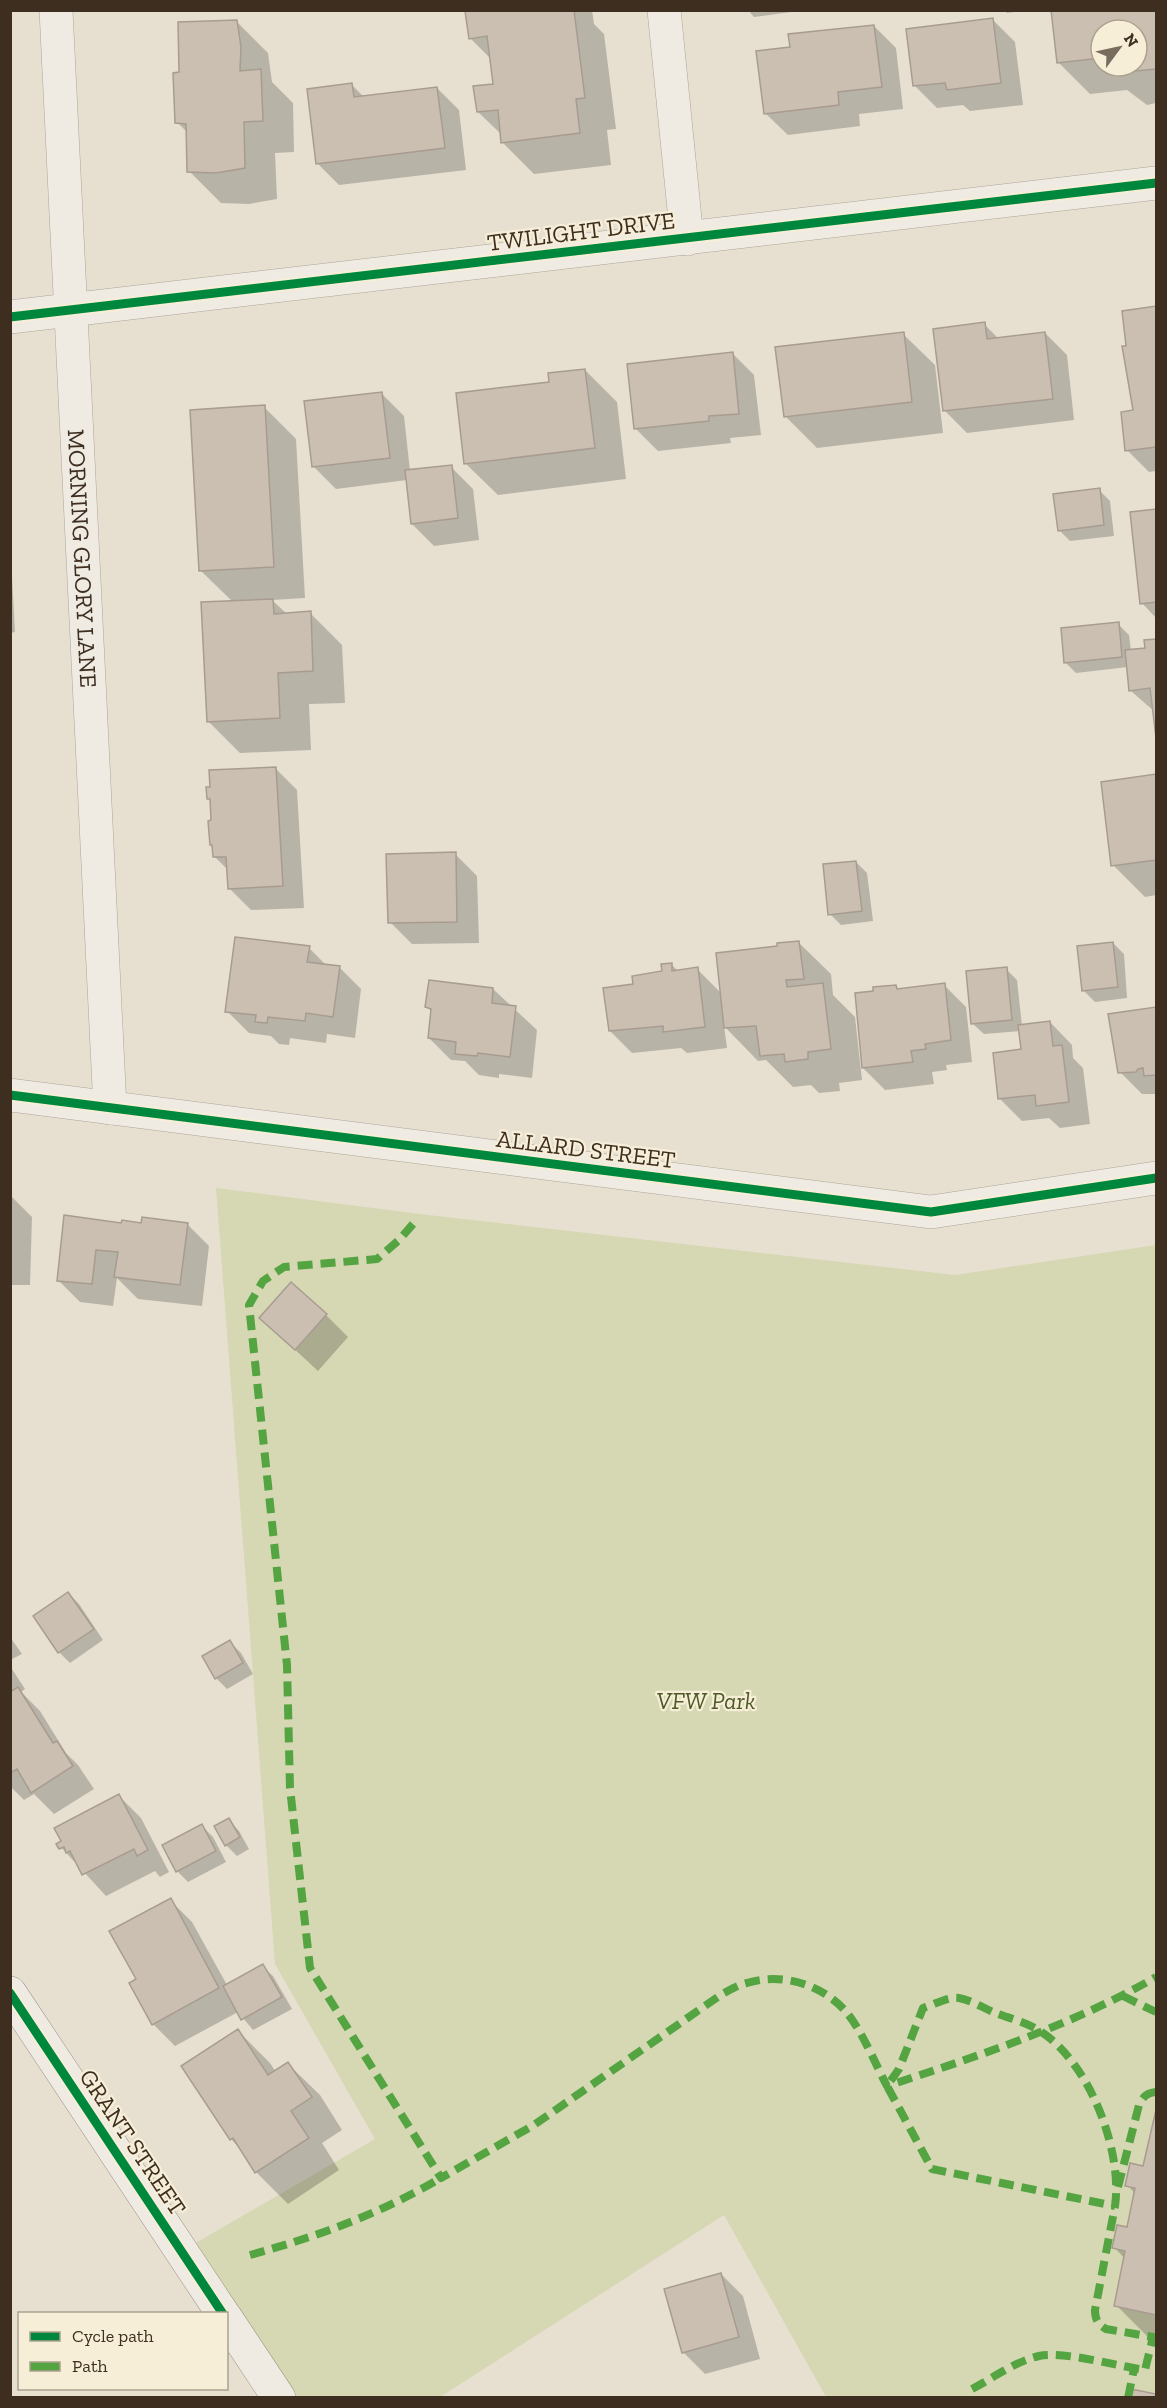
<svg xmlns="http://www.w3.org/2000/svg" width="1167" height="2408" viewBox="0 0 1167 2408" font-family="'Zilla Slab',serif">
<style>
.green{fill:#d6d7b3}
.shadow{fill:#0003;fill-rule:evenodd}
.building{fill:#cbbfb2;stroke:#a89c90;stroke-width:1.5}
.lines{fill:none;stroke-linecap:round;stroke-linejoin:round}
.street-casing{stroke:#ada599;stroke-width:34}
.secondary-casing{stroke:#9c958a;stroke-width:34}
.street{stroke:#efebe3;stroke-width:33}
.secondary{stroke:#efebe3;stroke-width:33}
.quiet{stroke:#54a441;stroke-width:8;stroke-dasharray:15 8;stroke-linecap:butt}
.cycleway-casing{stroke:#f7eed8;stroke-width:13}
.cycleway{stroke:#00873e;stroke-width:9}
.labels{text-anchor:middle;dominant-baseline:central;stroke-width:4.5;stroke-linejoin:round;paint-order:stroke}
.street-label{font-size:24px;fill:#3d2e20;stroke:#f7eed8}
.park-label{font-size:24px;font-style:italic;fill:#4d5a26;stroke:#f7eed8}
</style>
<rect width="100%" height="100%" fill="#e7e0d1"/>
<polygon class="green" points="216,1188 428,1215 955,1275 1156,1245 1156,2397 826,2397 724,2215 440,2397 279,2397 182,2251 375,2139 275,1964"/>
<g class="shadow">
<polygon points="477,10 592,10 594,24 604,34 616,129 607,130 611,165 534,174 502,142 502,135 478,112 494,85 491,59 470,38 467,12"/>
<polygon points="748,10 806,10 754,17"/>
<polygon points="1004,10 1028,10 1007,13"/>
<path d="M 1052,10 L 1156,10 L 1156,103 L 1147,105 L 1127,90 L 1090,94 L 1058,62 ZM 1101,30 L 1137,30 L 1137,66 L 1101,66 Z"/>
<polygon points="993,20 1015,42 1023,105 970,111 963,105 937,108 915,86"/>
<polygon points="236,21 268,53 272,82 293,103 294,152 275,153 277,199 249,204 221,203 189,171 188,133 177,122 181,74"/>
<polygon points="874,26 896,48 903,109 859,114 860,126 788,135 765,113 791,49"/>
<polygon points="352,85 364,97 437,88 459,110 466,170 339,185 317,163"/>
<polygon points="1156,308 1156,471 1149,472 1127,450 1134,412 1124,347 1127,347 1123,312"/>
<polygon points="984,324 999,339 1045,333 1067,355 1074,420 967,433 945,411"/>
<polygon points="903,334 935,365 943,433 817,448 785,416"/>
<polygon points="732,353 754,375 761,435 730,438 731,443 658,451 636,429"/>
<polygon points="585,370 617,402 626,479 498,495 466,464 551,383"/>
<polygon points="382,394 404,416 410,471 451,467 473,489 479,540 434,546 412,524 407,480 336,489 314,467"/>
<polygon points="264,407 296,439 305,598 272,600 287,614 310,613 342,645 345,703 309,704 311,750 240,753 208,721 233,602 200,570"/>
<polygon points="1099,490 1110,501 1114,536 1070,541 1059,530"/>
<polygon points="1156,511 1156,618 1142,603 1132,514"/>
<polygon points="10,539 15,632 10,633"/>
<polygon points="1118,624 1129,635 1131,651 1147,649 1146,641 1156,640 1156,727 1155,712 1131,691 1128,667 1076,673 1065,662"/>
<polygon points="275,768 297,790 304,908 251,910 229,888 228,870 215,857 214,847 211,844 213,821 211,801 208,798"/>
<polygon points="1156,776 1156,895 1145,897 1113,865 1103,783"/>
<polygon points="455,854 477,876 479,943 412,944 390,922"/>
<polygon points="856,862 867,873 873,921 841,925 830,914"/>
<polygon points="799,943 831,974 833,995 855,1017 862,1080 839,1083 840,1091 819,1093 811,1085 793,1087 766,1060 758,1061 724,1026 727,1048 687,1053 681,1048 632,1053 610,1031 634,985 664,973 671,964 678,971 697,969 722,994 779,947"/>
<polygon points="1113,943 1124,954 1127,998 1095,1002 1084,991"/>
<polygon points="309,948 327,966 339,967 361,989 355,1038 327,1034 326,1043 290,1038 289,1045 279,1044 271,1036 249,1033 227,1011"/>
<polygon points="1006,969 1017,980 1022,1026 1050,1022 1072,1045 1073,1058 1083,1068 1090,1124 1060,1128 1049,1118 1022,1121 1000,1099 1023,1051 1020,1031 984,1034 973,1024"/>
<polygon points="944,985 966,1007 972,1062 946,1065 947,1070 932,1072 934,1084 885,1090 863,1068 896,986 899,990"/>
<polygon points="493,989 537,1030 532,1078 499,1074 499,1078 479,1075 465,1061 451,1060 429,1038 432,1012 427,1007"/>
<polygon points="1156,1009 1156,1094 1142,1094 1120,1072 1109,1016"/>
<polygon points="10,1195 32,1217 30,1285 10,1285"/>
<polygon points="122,1224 187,1224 209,1246 202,1306 138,1299 117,1278 113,1306 80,1302 58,1280"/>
<polygon points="326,1315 348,1337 318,1371 261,1318"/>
<polygon points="68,1593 79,1604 103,1640 70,1663 59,1652"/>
<polygon points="10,1637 22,1654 10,1660"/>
<polygon points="230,1642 241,1653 253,1674 227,1689 216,1678"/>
<polygon points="10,1666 25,1689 21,1692 40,1711 66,1753 78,1765 94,1789 54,1814 34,1794 24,1800 10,1786"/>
<polygon points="119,1796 141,1818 169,1872 160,1877 155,1871 106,1896 58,1844"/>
<polygon points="229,1820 239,1831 249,1849 237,1856 226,1845"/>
<polygon points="202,1826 213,1837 226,1862 188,1882 177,1871 164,1846"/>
<polygon points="170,1900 192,1922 227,1985 262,1966 273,1976 292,2009 253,2030 238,2012 175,2046 153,2024 138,1980"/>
<polygon points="238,2031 270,2063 276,2072 288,2064 320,2095 342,2130 322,2143 339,2170 288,2204 256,2172 243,2152 231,2139"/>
<polygon points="1156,2114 1156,2339 1148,2337 1116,2305 1125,2259 1114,2247 1128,2229 1136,2194 1127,2185 1145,2168"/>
<polygon points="721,2274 743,2296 760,2359 705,2374 683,2352"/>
</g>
<g class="building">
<polygon points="574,10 585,98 576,99 580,133 501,143 498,110 477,112 473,86 493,84 487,36 469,39 465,11"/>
<polygon points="1051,10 1156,10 1156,69 1114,73 1113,66 1137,66 1137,30 1101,30 1101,58 1057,63"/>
<polygon points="993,18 1001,83 947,90 945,83 913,86 906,29"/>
<polygon points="237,20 241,47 240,71 261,69 263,121 244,122 245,168 216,173 187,172 186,124 175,123 173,73 179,72 178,22"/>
<polygon points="874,25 882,87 838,92 839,105 764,114 756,51 790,47 788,34"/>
<polygon points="352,83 354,97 437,87 445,148 316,164 307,89"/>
<polygon points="1156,306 1156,447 1125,451 1121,412 1133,410 1122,346 1126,346 1122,311"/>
<polygon points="985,322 987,339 1045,332 1053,399 943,411 933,329"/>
<polygon points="904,332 912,402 784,417 775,347"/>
<polygon points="733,352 739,414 709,416 709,421 634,429 627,364"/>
<polygon points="585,369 595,448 464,464 456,393 549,382 548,373"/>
<polygon points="382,392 390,458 312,467 304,401"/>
<polygon points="265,405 274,567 199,571 190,410"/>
<polygon points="452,465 458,518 411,524 405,470"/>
<polygon points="1100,488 1104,525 1058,531 1053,494"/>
<polygon points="1156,509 1156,602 1140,604 1130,512"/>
<polygon points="273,599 274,614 311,611 313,671 278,673 280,718 207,722 201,602"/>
<polygon points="1119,622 1122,657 1064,663 1061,628"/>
<polygon points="1156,639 1156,738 1150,688 1129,691 1125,650 1145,648 1144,640"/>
<polygon points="276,767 283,886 228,889 226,857 213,857 212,845 210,845 208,821 211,820 210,799 207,799 206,787 210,787 209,770"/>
<polygon points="1156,774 1156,860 1111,866 1101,782"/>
<polygon points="456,852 457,922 388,923 386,854"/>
<polygon points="856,861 862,911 828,915 823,864"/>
<polygon points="235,937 310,946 307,962 340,966 333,1017 306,1013 305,1021 268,1017 267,1023 255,1022 256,1015 225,1012"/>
<polygon points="799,941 804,979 786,980 787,987 823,983 831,1049 808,1052 808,1059 785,1062 784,1054 760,1056 756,1026 724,1028 716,953 777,946 777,943"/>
<polygon points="1113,942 1118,987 1082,991 1077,946"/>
<polygon points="672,963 672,971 698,967 705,1027 663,1032 663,1026 609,1031 603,988 633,984 632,976 662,971 661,964"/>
<polygon points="1007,967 1012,1020 971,1024 966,971"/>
<polygon points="429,980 493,988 492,1003 516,1006 510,1057 478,1053 477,1056 455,1054 456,1042 428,1038 431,1009 425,1007"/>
<polygon points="945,983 951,1040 925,1044 926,1049 911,1051 913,1062 862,1068 855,993 873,991 873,987 896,985 897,989"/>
<polygon points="1156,1007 1156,1075 1144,1076 1143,1068 1138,1069 1136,1072 1118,1073 1108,1014"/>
<polygon points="1050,1021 1053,1046 1062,1045 1069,1102 1036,1106 1035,1095 998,1099 993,1053 1021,1049 1018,1025"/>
<polygon points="64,1215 121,1223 122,1220 141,1223 142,1217 188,1223 180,1285 114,1277 118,1252 96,1250 92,1284 57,1281"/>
<polygon points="291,1282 327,1314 295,1350 259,1318"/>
<polygon points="68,1592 94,1629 58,1653 33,1616"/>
<polygon points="230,1640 243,1663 215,1679 202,1656"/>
<polygon points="18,1687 53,1743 57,1741 73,1766 31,1793 17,1769 10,1773 10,1692"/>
<polygon points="119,1794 148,1850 137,1856 134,1849 82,1875 70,1851 66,1853 64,1847 59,1849 56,1844 61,1841 54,1828"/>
<polygon points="229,1818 240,1837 225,1846 214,1826"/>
<polygon points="202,1824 216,1851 176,1872 162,1845"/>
<polygon points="171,1898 219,1988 152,2025 129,1983 136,1979 109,1931"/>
<polygon points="263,1964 282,1997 241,2020 223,1986"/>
<polygon points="238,2029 268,2075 288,2062 312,2097 291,2111 309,2138 255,2173 233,2138 230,2140 181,2066"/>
<polygon points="1156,2110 1156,2315 1114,2306 1125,2251 1112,2248 1117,2225 1127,2227 1135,2188 1125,2186 1130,2163 1143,2166"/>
<polygon points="721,2273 739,2337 682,2353 664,2289"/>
<polygon points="1131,2389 1156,2394 1156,2398 1129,2398"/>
</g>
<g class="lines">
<defs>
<g id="street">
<path id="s1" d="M 56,10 L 110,1108"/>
<polyline points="664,10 687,239"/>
<polyline points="10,317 1156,183"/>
<polyline points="10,1095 931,1212 1156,1178"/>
</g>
<g id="secondary">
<polyline points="10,1993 223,2314"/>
<polyline points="226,2318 279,2398"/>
</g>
</defs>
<use href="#street" class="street-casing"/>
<use href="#secondary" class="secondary-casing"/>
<use href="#street" class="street"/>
<use href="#secondary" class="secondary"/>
<g class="quiet">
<path d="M 413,1224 L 399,1240 L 377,1259 L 284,1267 L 263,1281 L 249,1305 L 287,1665 L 290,1788 L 310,1968 L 441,2178 L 534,2125 L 722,1994 C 730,1990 738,1985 747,1983 C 783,1972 824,1985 847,2013 C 862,2031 876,2065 887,2086 C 978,2056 1073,2025 1156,1977"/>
<polyline points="1123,1996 1156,2012"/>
<path d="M 1118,2187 L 1139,2105 C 1143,2097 1146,2093 1156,2092"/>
<path d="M 250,2255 C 319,2236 379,2214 441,2178"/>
<path d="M 972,2389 C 993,2378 1016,2361 1039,2356 C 1065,2351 1117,2366 1145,2370 L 1153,2337 L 1106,2329 C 1098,2324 1095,2320 1095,2310 L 1115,2206 C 1123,2150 1089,2062 1040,2031 C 1026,2022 1008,2018 993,2012 C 982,2007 970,2000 959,1998 C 949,1996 933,2005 923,2008 L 899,2069 L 887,2086 L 932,2169 L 1115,2206"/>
<polyline points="1128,2398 1134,2369"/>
</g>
<defs>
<g id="cycleway">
<polyline points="10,317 1156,183"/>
<polyline points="10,1095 931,1212 1156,1178"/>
<polyline points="10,1993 223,2314"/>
</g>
</defs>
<use href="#cycleway" class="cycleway-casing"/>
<use href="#cycleway" class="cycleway"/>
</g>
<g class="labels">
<g class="street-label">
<text transform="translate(581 231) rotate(-7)">TWILIGHT DRIVE</text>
<text stroke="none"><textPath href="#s1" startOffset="549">MORNING GLORY LANE</textPath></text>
<text transform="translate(586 1149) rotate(7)">ALLARD STREET</text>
<text transform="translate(133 2142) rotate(56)">GRANT STREET</text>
</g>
<g class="park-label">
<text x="706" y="1700">VFW Park</text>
</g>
</g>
<rect width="1167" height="2408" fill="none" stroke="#3d2e20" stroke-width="24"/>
<rect x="18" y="2312" width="210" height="78" fill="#f7eed8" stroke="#ada18e" stroke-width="1.5"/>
<rect x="30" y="2332" width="30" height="9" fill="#00873e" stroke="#ada18e" stroke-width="1.5"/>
<text x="72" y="2342" font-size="18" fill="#3d2e20">Cycle path</text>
<rect x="30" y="2362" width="30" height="9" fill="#54a441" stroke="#ada18e" stroke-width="1.5"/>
<text x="72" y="2372" font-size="18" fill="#3d2e20">Path</text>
<g transform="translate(1119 48) rotate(57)"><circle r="28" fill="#f7eed8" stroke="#ada18e" stroke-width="1.5"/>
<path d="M0-4.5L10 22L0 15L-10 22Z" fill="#786c5e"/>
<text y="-9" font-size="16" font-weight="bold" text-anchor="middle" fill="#3d2e20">N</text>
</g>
</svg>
